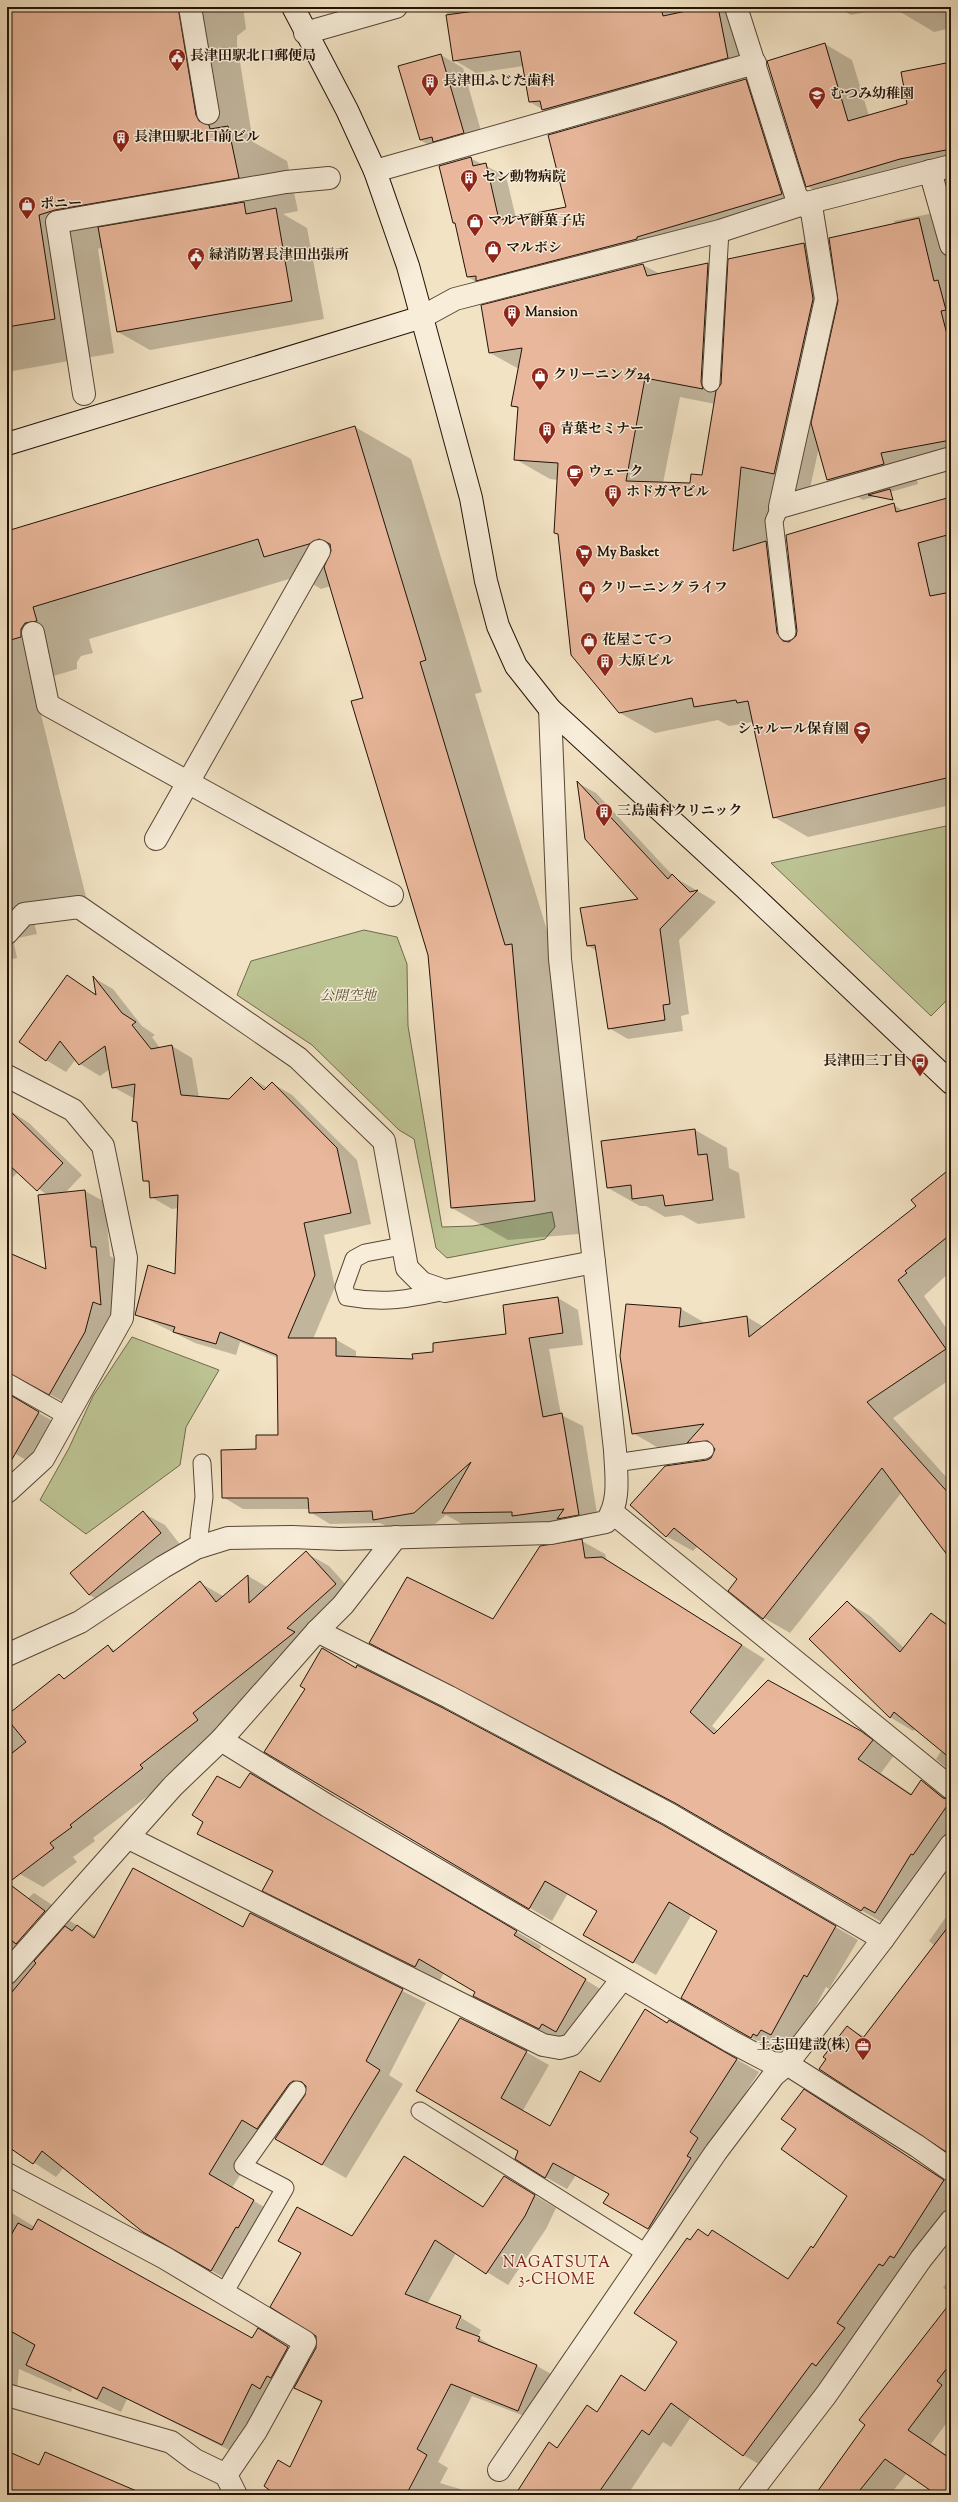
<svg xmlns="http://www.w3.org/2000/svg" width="958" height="2502" viewBox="0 0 958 2502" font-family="'Sorts Mill Goudy','Noto Serif JP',serif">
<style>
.green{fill:#bcc393;stroke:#6f6a4d}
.shadow{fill:#0003;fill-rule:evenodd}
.building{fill:#e9b79b;stroke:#221207}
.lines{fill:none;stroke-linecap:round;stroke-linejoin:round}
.lane-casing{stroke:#564636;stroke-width:19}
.street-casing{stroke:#564636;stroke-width:24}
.secondary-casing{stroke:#221207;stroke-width:24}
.lane{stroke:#f7edd9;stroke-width:17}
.street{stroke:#f7edd9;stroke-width:22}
.secondary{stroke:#f7edd9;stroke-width:22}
.labels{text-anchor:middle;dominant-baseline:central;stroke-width:3;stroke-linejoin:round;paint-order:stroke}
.poi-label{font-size:14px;font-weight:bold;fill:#221207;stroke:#f7edd9;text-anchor:start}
.park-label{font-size:14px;font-style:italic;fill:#585038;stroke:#f7edd9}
.neighbourhood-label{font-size:15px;letter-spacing:1px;fill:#7a1f14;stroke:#f7edd9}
</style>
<rect width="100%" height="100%" fill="#f2e3c4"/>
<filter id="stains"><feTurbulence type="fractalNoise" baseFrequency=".005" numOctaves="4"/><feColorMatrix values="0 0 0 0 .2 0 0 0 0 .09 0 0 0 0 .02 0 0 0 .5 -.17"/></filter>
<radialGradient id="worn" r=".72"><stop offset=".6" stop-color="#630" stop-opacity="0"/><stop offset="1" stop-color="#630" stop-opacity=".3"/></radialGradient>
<g class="green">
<polygon points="951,825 951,996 931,1016 771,863"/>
<polygon points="364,930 397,937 407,964 408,1026 442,1227 473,1226 552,1212 555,1227 545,1239 447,1258 436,1248 414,1139 399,1130 312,1045 237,995 251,961"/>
<polygon points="132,1337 219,1370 186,1427 180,1465 86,1534 40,1500 69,1448 93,1396"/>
</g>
<g class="shadow">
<polygon points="7,7 243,7 246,29 237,36 237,44 253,142 287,161 298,211 283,214 307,228 324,319 150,350 118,332 103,247 98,249 114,353 7,372"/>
<polygon points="446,7 732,7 750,70 565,123 530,102 523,66 476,73 454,60"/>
<polygon points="837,7 951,7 951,28 934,32 892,7 851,15"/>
<polygon points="825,44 852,60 869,116 908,105 951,64 951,170 834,202 807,186"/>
<polygon points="441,55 463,68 485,145 443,153 420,140"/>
<polygon points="746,80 766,92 802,206 488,289 468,277 456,224 453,223 470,158 506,176 516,218 567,208"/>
<path d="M 929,214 L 951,227 L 951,466 L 915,472 L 918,484 L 863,500 L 828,480 L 819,447 L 809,493 L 776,486 L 770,545 L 789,556 L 894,505 L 904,511 L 951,498 L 951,805 L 808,837 L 774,817 L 753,722 L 729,726 L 718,720 L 655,733 L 620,713 L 559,535 L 555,533 L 558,480 L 550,479 L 515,459 L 519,409 L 512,405 L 519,369 L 490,353 L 643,265 L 660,274 L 708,264 L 728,276 L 804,244 L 833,261 L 895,224 L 894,221 ZM 680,397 L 715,404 L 702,476 L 691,484 L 663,483 Z"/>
<polygon points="355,427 411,459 482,692 475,694 560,973 591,1233 508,1240 452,1208 429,954 365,698 331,586 321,589 299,576 89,639 93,653 81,656 77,662 77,669 33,682 86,897 31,910 37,934 13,939 17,958 7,960 7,532"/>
<polygon points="578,783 596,793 674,877 716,902 679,940 689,1014 681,1016 683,1031 628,1039 609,1028 597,951 588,946 640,900"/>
<polygon points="67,976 97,995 94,978 113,989 142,1026 155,1035 152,1037 160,1048 172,1046 192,1058 199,1097 230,1100 251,1078 268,1088 272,1083 292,1095 357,1160 371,1224 324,1235 335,1287 313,1339 335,1339 356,1351 356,1358 414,1360 434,1353 507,1335 558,1298 578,1310 583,1345 549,1349 561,1415 583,1426 599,1526 464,1525 446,1515 435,1524 395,1531 380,1523 330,1524 310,1512 310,1509 243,1509 223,1497 257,1450 279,1436 278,1358 240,1342 236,1355 195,1343 136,1314 176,1275 179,1208 172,1209 151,1197 150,1184 144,1180 138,1124 133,1121 135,1099 113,1087 110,1069 100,1076 80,1064 76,1059 66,1072 46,1060"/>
<polygon points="7,1109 29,1123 82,1175 65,1193 85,1191 105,1202 110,1256 115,1259 120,1315 69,1405 32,1384 22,1384 16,1394 21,1403 58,1424 35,1465 7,1449 7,1253 47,1270 47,1195 18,1172 13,1177 7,1173"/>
<polygon points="695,1130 727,1148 729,1168 739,1173 745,1218 698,1224 682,1215 665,1217 646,1206 640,1206 608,1188"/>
<polygon points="951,1169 951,1271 924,1296 951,1335 951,1379 893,1418 948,1479 951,1477 951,1558 902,1492 790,1633 764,1618 738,1579 698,1546 693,1551 666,1536 707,1461 713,1456 691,1444 660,1449 633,1433 681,1309 707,1324 747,1317 764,1327 917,1206"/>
<polygon points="143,1513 165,1525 182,1547 112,1607 89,1595"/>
<polygon points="582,1541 605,1554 607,1561 765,1659 712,1726 718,1731 861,1732 895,1754 881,1773 912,1794 921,1781 951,1799 951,1849 885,1924 697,1815 371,1643 493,1621"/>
<polygon points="306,1553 329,1566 358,1598 317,1647 216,1727 221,1733 163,1778 166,1782 93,1838 95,1841 73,1857 77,1862 43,1887 20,1874 7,1857 7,1716 59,1675 66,1679 108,1646 116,1651 200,1583 223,1596 248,1576 267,1587"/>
<polygon points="847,1602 870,1616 904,1648 931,1614 951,1625 951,1772 936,1759 942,1750 915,1729 913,1731 890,1717"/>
<polygon points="356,1669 662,1826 858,1940 829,1989 826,1987 794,2047 783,2041 779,2048 775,2046 773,2050 682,1997 719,1930 692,1914 656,1975 584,1934 598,1910 568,1893 552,1921 265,1751"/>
<polygon points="275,1788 541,1946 539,1951 610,1995 564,2043 474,1995 476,1992 444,1973 440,1980 263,1890 273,1872 198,1833 240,1789"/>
<polygon points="34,1893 72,1918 70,1921 96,1936 243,1928 251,1914 426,2003 389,2075 403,2084 346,2178 266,2133 232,2188 276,2214 235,2284 144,2232 64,2167 56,2177 7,2145 7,1925 41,1955 64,1930 41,1916 27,1899"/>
<polygon points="951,1910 951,2154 847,2027 865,2037 935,1946 929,1941"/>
<polygon points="669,2021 759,2072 711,2146 713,2172 671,2241 605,2203 610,2194 576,2175 567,2189 545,2177 519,2151 418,2091 526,2052 549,2065 522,2112 550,2127"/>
<polygon points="825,2103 951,2184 951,2215 764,2467 743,2455 691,2417 671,2447 663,2442 628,2494 630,2495 516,2495 557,2449 598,2412 622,2377 646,2391 678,2341 690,2241 698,2230 709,2236 712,2232 789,2279 813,2249 848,2196"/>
<path d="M 405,2157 L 484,2207 L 504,2177 L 556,2208 L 546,2229 L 508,2285 L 456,2253 L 427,2304 L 460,2317 L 481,2330 L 478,2337 L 500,2351 L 537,2366 L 558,2378 L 540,2422 L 472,2396 L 438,2462 L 448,2468 L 440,2483 L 480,2495 L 281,2495 L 291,2468 L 322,2403 L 296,2388 L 295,2390 L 291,2388 L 245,2458 L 127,2399 L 121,2412 L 72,2388 L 71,2392 L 19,2369 L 17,2390 L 7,2389 L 7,2210 L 128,2284 L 253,2339 L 282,2343 L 310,2360 L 317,2348 L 352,2238 ZM 459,2319 L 461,2319 L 455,2333 L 453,2332 Z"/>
<polygon points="951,2276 951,2293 943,2288"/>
<polygon points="951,2303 951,2417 931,2444 951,2458 951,2495 939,2495 907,2473 890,2495 816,2495"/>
</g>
<g class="building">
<polygon points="7,7 178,7 196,115 199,121 209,125 210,129 228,126 239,178 55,210 39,215 55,319 7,327"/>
<polygon points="503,7 661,7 663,16 705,7 718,7 728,58 542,110 540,101 529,102 520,51 453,61 446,15"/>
<polygon points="825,43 848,121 907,104 901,72 951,62 951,149 900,159 806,187 767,61"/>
<polygon points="441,54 464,133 433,142 432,137 420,140 398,66"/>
<polygon points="746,79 782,194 637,237 637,239 476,281 476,276 467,277 455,223 453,223 439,166 471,157 473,166 486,163 499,220 566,207 548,135"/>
<polygon points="244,202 246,214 276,208 292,301 117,332 98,227"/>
<polygon points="919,218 934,281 938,280 946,310 941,311 951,350 951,440 881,453 884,464 827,480 811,423 838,301 829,238"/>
<polygon points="804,243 813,299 774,474 741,467 733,551 766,541 777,633 783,641 789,642 796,636 797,631 786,535 894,503 896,512 951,497 951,534 918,543 930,596 951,592 951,777 773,818 748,701 737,703 736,700 694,707 692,698 619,713 571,655 558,534 554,533 558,463 514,460 518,407 511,406 522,348 489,353 481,305 643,264 647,276 708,263 701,382 703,389 645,378 626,481 690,483 691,474 702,475 716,391 721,384 728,259"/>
<polygon points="355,426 426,660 420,662 505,945 512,944 535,1201 451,1208 428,955 351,701 363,698 324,567 331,551 330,544 319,539 309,544 264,557 258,539 33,607 37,621 25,623 21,629 21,637 7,641 7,531"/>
<polygon points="890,489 893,500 868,495"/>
<polygon points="577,781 668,879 672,874 690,892 698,890 660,929 670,1004 663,1005 665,1020 608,1029 595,945 587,946 580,908 638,899 585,839"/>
<polygon points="67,975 96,995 93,976 122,1013 136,1022 132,1025 151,1049 172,1045 181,1095 229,1099 251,1077 264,1090 272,1082 337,1148 351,1213 304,1223 315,1275 288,1338 336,1338 336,1356 413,1359 412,1354 433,1352 433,1343 506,1334 503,1305 558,1297 563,1333 529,1338 543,1417 562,1413 579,1515 557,1519 564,1509 512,1516 512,1512 442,1513 471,1462 414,1513 373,1520 372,1511 309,1513 308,1498 222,1498 221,1450 256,1449 256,1435 278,1435 277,1355 220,1332 216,1344 173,1332 175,1327 135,1315 148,1265 175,1274 178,1195 150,1198 149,1181 143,1181 137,1122 132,1121 135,1084 112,1088 105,1046 79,1065 60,1041 46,1061 19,1042"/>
<polygon points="7,1108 63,1163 37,1191 7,1163"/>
<polygon points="695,1129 698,1155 707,1154 713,1200 665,1206 663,1195 632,1199 631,1185 607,1188 601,1141"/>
<polygon points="951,1168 951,1234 905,1271 907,1273 898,1280 946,1349 867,1402 951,1496 951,1560 882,1468 763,1619 728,1591 737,1579 674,1528 666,1537 630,1505 665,1466 707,1460 711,1458 715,1449 708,1441 687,1443 704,1424 632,1434 620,1356 626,1304 681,1308 679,1327 747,1316 749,1337 916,1206 911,1200"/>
<polygon points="85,1190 91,1247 96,1247 101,1305 93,1302 85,1332 49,1395 7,1372 7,1252 46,1269 38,1195"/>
<polygon points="7,1393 39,1412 7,1468"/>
<polygon points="143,1511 161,1533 89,1595 70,1573"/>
<polygon points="582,1539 585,1558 602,1557 742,1645 690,1712 714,1734 768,1680 861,1731 873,1740 858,1759 911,1795 921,1780 943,1798 951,1800 913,1855 911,1854 875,1913 864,1907 861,1911 675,1803 369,1643 407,1577 493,1619 540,1546"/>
<polygon points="306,1551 336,1584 287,1628 295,1632 193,1713 198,1720 140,1765 143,1768 70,1825 72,1827 50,1843 54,1848 8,1883 45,1911 16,1944 7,1937 7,1757 26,1742 7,1719 7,1715 59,1674 64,1679 108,1645 113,1652 200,1581 216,1602 248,1575 249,1603"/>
<polygon points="847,1601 900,1652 931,1613 951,1628 951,1759 894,1712 890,1718 809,1639"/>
<polygon points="322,1648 356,1668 357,1665 443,1708 663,1825 836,1926 807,1977 804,1975 771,2035 761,2030 757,2036 753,2034 751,2038 681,1998 717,1931 669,1902 633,1963 583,1935 597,1911 545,1881 529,1909 264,1752 305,1689 300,1686"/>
<polygon points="250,1773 517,1931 514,1935 586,1979 556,2032 542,2024 539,2029 473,1996 475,1992 419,1959 415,1967 262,1891 273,1871 197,1834 203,1822 192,1815 217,1776 240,1788"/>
<polygon points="133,1868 243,1927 250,1913 403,1989 366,2061 380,2070 322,2165 275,2139 305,2095 306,2086 302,2082 293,2081 289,2084 257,2129 242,2120 209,2174 254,2200 238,2228 236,2227 211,2271 143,2232 42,2151 33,2164 7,2146 7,1998 36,1963 34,1961 65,1926 72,1931 77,1925 94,1938"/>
<polygon points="951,1923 951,2155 819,2069 826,2059 823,2057 847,2026 863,2038"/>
<polygon points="645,2009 667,2023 669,2020 737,2059 690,2132 698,2138 687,2156 691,2158 648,2229 603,2203 609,2194 553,2163 545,2178 515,2159 518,2151 416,2091 460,2018 527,2051 501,2098 550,2126 580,2071 600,2082"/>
<polygon points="804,2089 944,2180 894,2258 890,2256 883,2266 879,2264 837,2323 845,2328 816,2366 812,2363 743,2456 671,2403 649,2435 642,2430 597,2495 515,2495 549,2442 557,2448 587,2405 597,2412 621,2375 645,2391 677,2342 634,2313 687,2238 690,2240 698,2229 708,2236 712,2230 788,2279 811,2246 813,2248 847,2196 781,2149 796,2129 781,2119"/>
<polygon points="404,2156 483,2207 504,2176 535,2195 525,2216 486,2274 435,2240 405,2294 461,2316 456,2328 480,2337 478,2341 537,2365 518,2411 451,2384 417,2449 427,2455 406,2495 276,2495 264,2486 278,2460 290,2467 322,2401 294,2388 316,2348 316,2336 270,2307 301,2253 278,2241 297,2207 352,2236"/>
<polygon points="38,2219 252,2338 258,2328 288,2347 271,2378 267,2376 260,2389 252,2384 222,2445 103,2387 97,2399 26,2365 35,2345 7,2329 7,2242 18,2223 32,2230"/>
<polygon points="951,2302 951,2363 937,2381 942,2385 908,2430 951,2459 951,2495 937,2495 885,2459 856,2495 815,2495 865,2425 859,2420"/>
<polygon points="7,2451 39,2465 45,2452 146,2495 7,2495"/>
</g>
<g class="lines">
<defs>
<g id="lane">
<polyline points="711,383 720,231"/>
<polyline points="780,507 774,521 787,632"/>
<path d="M 402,1246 L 365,1253 L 354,1259 L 344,1287 L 347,1297 C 384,1304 409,1299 445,1291"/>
<polyline points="7,1382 67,1416"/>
<polyline points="202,1463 204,1497 199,1536 204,1546"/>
<polyline points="615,1463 705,1450"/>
<polyline points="420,2111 646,2253"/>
<polyline points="224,2293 285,2188 243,2166 297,2090"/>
</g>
<g id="street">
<polyline points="190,7 208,113"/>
<polyline points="736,7 796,196 812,212 826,299 780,507 951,458"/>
<polyline points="305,33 396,7"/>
<polyline points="375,171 755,63"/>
<polyline points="930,171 951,245"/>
<polyline points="422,317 455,299 720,231 803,204 951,166"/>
<polyline points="84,394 57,222 286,182 329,178"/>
<polyline points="33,633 48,705 392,895"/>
<polyline points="156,839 319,551"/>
<polyline points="7,933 24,914 79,907 298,1058 384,1141 407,1268 422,1283 445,1291 594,1262"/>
<polyline points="7,1076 73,1110 103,1146 126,1258 122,1318 43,1459 7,1492"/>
<polyline points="613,1513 951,1788"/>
<polyline points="317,1631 449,1697 669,1814 883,1939"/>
<path d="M 7,1655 L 80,1622 L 163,1567 L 196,1548 L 228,1538 L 292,1537 L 340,1539 L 551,1533 L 606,1522 C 621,1502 616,1474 615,1450 L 560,959 L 550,709"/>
<polyline points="221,1740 328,1806 730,2041 772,2063 787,2064 917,2146 951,2170"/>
<polyline points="129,1838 543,2045 560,2048 571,2045 622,1979"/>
<polyline points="7,1973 173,1786 221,1740 317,1631 343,1605 396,1537"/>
<polyline points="7,2174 165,2258 305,2342 256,2431 226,2475"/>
<polyline points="7,2395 171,2442 195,2460 226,2475 236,2495"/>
<polyline points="499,2470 716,2152 774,2075 787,2064 811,2033 883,1939 951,1845"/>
<polyline points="749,2495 826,2395 921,2259 951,2221"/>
</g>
<g id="secondary">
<polyline points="293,7 347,110 375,171 408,266 471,498 486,581 498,626 516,666 550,709 745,888 951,1083"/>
<polyline points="7,444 422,317"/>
</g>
</defs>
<use href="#lane" class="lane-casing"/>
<use href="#street" class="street-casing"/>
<use href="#secondary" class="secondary-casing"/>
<use href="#lane" class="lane"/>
<use href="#street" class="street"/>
<use href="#secondary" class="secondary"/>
</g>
<defs>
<symbol id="civic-pin" viewBox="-11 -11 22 30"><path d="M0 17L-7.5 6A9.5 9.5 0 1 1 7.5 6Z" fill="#8f2418" stroke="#f7edd9"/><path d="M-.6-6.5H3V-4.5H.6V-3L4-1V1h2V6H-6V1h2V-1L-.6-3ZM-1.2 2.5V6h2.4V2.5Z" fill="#fff"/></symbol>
<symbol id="building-pin" viewBox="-11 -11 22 30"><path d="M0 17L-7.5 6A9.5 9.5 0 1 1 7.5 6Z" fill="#8f2418" stroke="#f7edd9"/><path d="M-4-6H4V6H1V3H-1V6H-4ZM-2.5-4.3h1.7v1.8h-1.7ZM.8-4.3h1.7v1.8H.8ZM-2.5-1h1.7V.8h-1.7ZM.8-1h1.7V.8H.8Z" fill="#fff"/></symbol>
<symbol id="school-pin" viewBox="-11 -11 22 30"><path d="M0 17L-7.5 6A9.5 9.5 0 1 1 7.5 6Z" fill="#8f2418" stroke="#f7edd9"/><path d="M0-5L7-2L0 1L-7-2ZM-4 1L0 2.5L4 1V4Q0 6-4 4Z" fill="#fff"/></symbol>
<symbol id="shop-pin" viewBox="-11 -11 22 30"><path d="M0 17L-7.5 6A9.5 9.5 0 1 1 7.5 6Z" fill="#8f2418" stroke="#f7edd9"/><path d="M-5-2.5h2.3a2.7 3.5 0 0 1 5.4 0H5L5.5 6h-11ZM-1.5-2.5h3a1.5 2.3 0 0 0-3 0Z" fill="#fff"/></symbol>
<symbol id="cafe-pin" viewBox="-11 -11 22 30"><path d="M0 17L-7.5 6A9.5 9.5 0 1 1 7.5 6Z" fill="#8f2418" stroke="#f7edd9"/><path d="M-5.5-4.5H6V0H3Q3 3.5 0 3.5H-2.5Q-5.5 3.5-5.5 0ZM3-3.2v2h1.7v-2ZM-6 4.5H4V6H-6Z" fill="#fff"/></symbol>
<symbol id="supermarket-pin" viewBox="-11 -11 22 30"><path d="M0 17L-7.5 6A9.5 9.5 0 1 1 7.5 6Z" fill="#8f2418" stroke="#f7edd9"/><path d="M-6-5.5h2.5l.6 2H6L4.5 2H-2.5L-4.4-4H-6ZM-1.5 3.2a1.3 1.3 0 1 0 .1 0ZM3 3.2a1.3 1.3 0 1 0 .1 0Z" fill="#fff"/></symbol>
<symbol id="bus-pin" viewBox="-11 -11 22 30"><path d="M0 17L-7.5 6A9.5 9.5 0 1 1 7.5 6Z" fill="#8f2418" stroke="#f7edd9"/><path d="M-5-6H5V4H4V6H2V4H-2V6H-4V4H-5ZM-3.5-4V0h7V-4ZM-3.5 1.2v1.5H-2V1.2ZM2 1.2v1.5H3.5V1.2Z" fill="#fff"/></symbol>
<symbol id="office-pin" viewBox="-11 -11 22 30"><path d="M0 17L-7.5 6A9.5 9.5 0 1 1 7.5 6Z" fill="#8f2418" stroke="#f7edd9"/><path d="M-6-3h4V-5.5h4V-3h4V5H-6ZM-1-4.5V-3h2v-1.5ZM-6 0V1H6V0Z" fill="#fff"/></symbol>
</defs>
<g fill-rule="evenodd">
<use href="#civic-pin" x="167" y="47" width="20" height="27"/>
<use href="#building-pin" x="420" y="72" width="20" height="27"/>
<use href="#school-pin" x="807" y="85" width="20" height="27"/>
<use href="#building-pin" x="111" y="128" width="20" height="27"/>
<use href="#building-pin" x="459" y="168" width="20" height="27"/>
<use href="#shop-pin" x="17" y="195" width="20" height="27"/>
<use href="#shop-pin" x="465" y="212" width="20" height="27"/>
<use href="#shop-pin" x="483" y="239" width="20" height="27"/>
<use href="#civic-pin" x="186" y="246" width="20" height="27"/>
<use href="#building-pin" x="502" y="303" width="20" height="27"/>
<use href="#shop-pin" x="530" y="366" width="20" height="27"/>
<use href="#building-pin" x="537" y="420" width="20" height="27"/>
<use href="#cafe-pin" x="565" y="463" width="20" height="27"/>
<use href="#building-pin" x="603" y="483" width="20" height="27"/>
<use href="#supermarket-pin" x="574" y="543" width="20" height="27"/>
<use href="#shop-pin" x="577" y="579" width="20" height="27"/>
<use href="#shop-pin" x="579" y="631" width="20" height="27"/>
<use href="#building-pin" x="595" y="652" width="20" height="27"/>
<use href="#school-pin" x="852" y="720" width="20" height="27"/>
<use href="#building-pin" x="594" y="802" width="20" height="27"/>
<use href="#bus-pin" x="910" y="1052" width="20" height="27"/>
<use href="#office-pin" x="853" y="2036" width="20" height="27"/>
</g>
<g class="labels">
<g class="poi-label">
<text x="190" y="57">長津田駅北口郵便局</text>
<text x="443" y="82">長津田ふじた歯科</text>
<text x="830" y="95">むつみ幼稚園</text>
<text x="134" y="138">長津田駅北口前ビル</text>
<text x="482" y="178">セン動物病院</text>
<text x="40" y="205">ポニー</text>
<text x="488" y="222">マルヤ餅菓子店</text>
<text x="506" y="249">マルボシ</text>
<text x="209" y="256">緑消防署長津田出張所</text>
<text x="525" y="313">Mansion</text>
<text x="553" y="376">クリーニング24</text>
<text x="560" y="430">青葉セミナー</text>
<text x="588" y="473">ウェーク</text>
<text x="626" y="493">ホドガヤビル</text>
<text x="597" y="553">My Basket</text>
<text x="600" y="589">クリーニング ライフ</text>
<text x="602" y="641">花屋こてつ</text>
<text x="618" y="662">大原ビル</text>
<text x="849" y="730" text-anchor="end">シャルール保育園</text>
<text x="617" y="812">三島歯科クリニック</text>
<text x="907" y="1062" text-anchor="end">長津田三丁目</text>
<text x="850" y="2046" text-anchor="end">土志田建設(株)</text>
</g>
<g class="park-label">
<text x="348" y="997">公開空地</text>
</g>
<g class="neighbourhood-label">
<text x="557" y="2263">NAGATSUTA<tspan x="557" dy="17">3-CHOME</tspan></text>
</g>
</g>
<rect width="958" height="2502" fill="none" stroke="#f2e3c4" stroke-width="24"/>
<rect x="8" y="8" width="942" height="2486" fill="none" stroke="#221207" stroke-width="2"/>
<rect x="12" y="12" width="934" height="2478" fill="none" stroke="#221207"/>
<rect width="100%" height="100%" filter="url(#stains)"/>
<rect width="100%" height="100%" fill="url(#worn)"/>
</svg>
